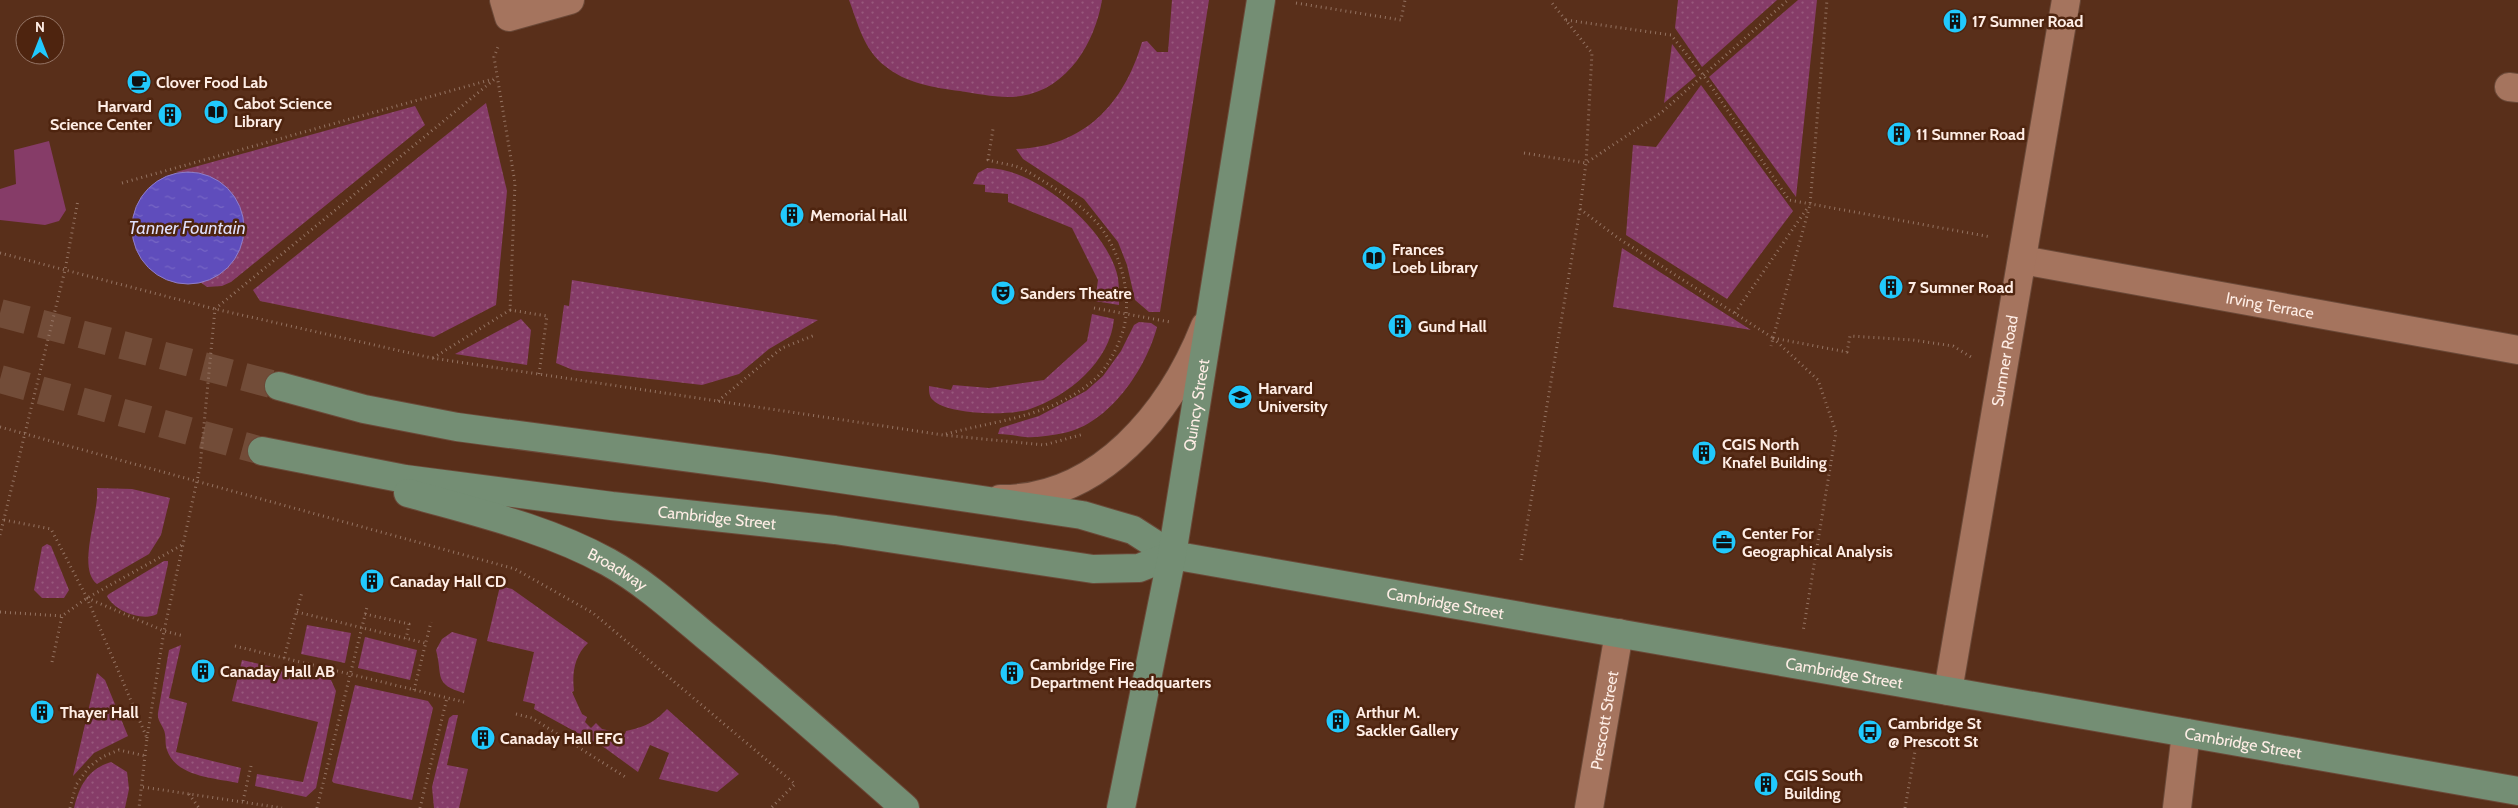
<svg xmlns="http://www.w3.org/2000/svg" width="2518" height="808" viewBox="0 0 2518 808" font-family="Cabin,sans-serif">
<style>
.grass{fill:url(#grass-dots)}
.garden{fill:#863c68}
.water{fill:url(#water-ripples);stroke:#8f7dc8}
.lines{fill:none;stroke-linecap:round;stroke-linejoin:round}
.major-tunnel{stroke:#724c38;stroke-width:28;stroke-dasharray:28 14;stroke-linecap:butt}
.minor-casing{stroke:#6b4938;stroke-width:30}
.major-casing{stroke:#6b4938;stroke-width:30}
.path{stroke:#947362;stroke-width:3;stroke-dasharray:1 4;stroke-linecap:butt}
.minor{stroke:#a5745e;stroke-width:28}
.major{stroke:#748e74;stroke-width:28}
.labels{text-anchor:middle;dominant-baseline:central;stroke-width:5;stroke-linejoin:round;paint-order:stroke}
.poi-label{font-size:16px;font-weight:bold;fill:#feede5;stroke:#4e240f;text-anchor:start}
.street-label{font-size:16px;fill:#feede5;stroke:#4e240f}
.water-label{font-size:18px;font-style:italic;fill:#dedefb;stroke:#4e240f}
</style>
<defs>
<pattern id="grass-dots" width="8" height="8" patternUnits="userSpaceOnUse" patternTransform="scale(1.25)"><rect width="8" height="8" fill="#863c68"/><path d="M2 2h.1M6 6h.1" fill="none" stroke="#98587d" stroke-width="1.8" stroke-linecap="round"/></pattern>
<pattern id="water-ripples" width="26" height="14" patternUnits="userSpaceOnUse" patternTransform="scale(1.25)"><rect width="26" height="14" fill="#5f4dbc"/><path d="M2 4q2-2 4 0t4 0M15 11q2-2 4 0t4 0" fill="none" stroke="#7767c5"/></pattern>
</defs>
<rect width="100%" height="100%" fill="#592f1a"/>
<g class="grass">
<path d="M 849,0 L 1102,0 C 1095,42 1068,89 1021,96 C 1001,99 980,94 960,91 C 935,88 905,83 885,66 C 864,50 858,24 849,0 Z"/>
<path d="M 1172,0 L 1209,0 L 1160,312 L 1149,312 L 1135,300 L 1127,265 L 1118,242 L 1084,199 L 1023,159 L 1016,149 C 1084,147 1124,104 1142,42 L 1147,41 L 1157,52 L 1168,52 Z"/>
<polygon points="1678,0 1777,0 1702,67 1675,28"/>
<polygon points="1798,0 1817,0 1796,197 1709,77"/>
<polygon points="1672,44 1696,76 1664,103"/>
<polygon points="1701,85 1793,211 1727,299 1626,235 1633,145 1656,147"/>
<polygon points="486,103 507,191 496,305 434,337 260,301 253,290"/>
<path d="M 415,106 L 425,125 L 231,282 L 222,286 L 207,287 L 200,282 C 209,280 214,275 221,269 C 241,253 243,247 243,220 L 195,172 L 176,172 Z"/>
<path d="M 987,168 C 1036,168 1108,229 1118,278 C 1119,286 1119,296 1119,305 L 1095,301 L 1098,280 L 1072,228 L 1008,202 L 1008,194 L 985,192 L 985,185 L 973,184 L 978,173 Z"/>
<polygon points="1622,248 1751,330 1613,307"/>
<polygon points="572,280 818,320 769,349 739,374 702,385 573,370 556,363 564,305 569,306"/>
<path d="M 1092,314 L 1114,319 C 1110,362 1068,396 1030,409 C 1011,416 947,415 933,400 C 929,397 929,391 929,386 L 951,390 L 953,385 L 989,388 L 1044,380 L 1087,341 Z"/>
<polygon points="521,319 531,330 527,365 455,354"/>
<path d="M 1139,322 L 1151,323 L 1157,327 C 1146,369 1109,424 1064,433 C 1052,435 1038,438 1025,437 C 1016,436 1008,434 998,434 L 1000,428 L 1039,416 L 1086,391 L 1103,376 L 1121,351 L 1134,325 Z"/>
<path d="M 97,488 L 132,489 L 170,498 L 161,535 L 149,554 L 97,584 C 76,568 100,511 97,488 Z"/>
<polygon points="47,544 51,546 69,590 64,598 42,598 34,590 42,547"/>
<path d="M 164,561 L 168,561 L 168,564 L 157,614 C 143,622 114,611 107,596 L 109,594 Z"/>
<path d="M 500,586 L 512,589 L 588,643 C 574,656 572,674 574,691 L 572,692 L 582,714 L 587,717 L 585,722 L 591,728 L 596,723 L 602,729 L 625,734 L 626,731 C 644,727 654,723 667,709 L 739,774 L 717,792 L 659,779 L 669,753 L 650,745 L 638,772 L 605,748 L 534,709 L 535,704 L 523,701 L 534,652 L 487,641 Z"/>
<polygon points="307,625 351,633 345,663 301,654"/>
<path d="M 452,632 L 477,639 L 464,693 C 433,684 443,676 436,650 L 442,639 Z"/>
<polygon points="365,637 417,650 410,680 358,668"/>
<path d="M 181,645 L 169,698 L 187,703 L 176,752 L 241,768 L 238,783 C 215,778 176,777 167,750 C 165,745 166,739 165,734 C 164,726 157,722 158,713 L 169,650 Z"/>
<polygon points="242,660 331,680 336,691 316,788 306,797 255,786 257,774 303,782 318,722 232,701"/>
<polygon points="97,673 105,680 128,736 94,753 73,776"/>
<polygon points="355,685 428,701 433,708 412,800 334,783 332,781"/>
<polygon points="453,715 458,715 447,765 468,769 459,808 434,808 432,787 449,718"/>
<path d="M 111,762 L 127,772 L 129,789 L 125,808 L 74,808 C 79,786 88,769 111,762 Z"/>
</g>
<polygon class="garden" points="49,141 66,210 59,221 45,225 0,220 0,189 16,184 14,150"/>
<circle class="water" cx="188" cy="228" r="56"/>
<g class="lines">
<g class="major-tunnel">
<polyline points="0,313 279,386"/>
<polyline points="0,379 262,451"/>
</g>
<defs>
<g id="minor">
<polyline points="504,0 509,17 570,0"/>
<polyline points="2509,87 2518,88"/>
<path id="s1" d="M 2022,260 L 2518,350"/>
<path d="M 1000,499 C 1100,500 1171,412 1205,326"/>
<path id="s2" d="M 1948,691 L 2066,0"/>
<path id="s3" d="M 1589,808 L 1619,633"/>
<polyline points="2177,808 2186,733"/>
</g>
<g id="major">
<path id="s4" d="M 279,386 L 364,409 L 457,427 L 767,468 L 1082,515 L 1133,530 L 1172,555 L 2518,791"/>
<path id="s5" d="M 262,451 L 405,479 L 612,506 L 835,530 L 1093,569 L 1139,568 L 1172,555"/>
<path id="s6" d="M 408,493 C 475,512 546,528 608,562 C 644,582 676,611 707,637 C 775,693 840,751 905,808"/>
<path id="s7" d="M 1121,808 L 1172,555 L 1261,0"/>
</g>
</defs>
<use href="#minor" class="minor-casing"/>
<use href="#major" class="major-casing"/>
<g class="path">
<polyline points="1296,3 1401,20 1405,0"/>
<polyline points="1566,20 1671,35 1704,76 1789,200 1991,237"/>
<polyline points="1524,153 1586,163 1662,112 1788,0"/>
<polyline points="122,183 493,79"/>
<polyline points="1580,209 1618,238 1773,338 1771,346"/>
<polyline points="0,253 215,309 432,358 943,435 1044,445 1084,434"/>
<polyline points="1094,308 1170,322"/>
<polyline points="510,310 547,316 539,374"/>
<polyline points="1735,313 1808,207"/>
<polyline points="1773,338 1818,380 1836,432 1803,632"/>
<polyline points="1773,338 1810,205 1827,0"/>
<polyline points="1773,338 1847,352 1850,336 1913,340 1953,346 1971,357"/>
<polyline points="433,358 510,310 515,183 494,57 498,47"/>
<polyline points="718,401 782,348 815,335"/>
<polyline points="0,427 515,569 593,613 795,784 771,808"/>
<path d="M 946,434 C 998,420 1051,417 1094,380 C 1108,367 1117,349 1123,331 C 1133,297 1121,252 1098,224 C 1084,208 1066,195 1048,184 C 1038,178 1028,171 1018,167 C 1009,164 998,163 988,160 L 993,129"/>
<polyline points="4,520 51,529 87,598 147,738 139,808"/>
<polyline points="0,535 65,270 78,200"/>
<polyline points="1521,560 1580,209 1586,163 1592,53 1552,3 1552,0"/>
<polyline points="87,598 164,631 184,636"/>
<polyline points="0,612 62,616 87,598 182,545"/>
<polyline points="297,612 425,643"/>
<polyline points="365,614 409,624 406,639"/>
<polyline points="235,646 464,702"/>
<polyline points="284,658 302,592"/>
<polyline points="52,662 62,616"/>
<polyline points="414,690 431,622"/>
<polyline points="516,714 532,718 627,778"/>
<polyline points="147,738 164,631 200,467 215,309 496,78"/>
<polyline points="143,787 282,808"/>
<polyline points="189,794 199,808"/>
<polyline points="243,801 251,766"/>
<polyline points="70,808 76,785 89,767 102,757 119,750 146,756"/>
<polyline points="317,808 367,607"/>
<polyline points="420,808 447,698"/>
<polyline points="1905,808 1917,740"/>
</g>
<use href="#minor" class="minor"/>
<use href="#major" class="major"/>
</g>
<defs>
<symbol id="building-disc" viewBox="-11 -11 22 22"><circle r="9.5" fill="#21c9fd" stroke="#4e240f"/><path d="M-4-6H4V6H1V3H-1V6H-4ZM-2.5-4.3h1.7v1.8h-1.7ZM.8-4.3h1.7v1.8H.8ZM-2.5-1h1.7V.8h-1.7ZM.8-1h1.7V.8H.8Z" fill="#111"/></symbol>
<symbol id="cafe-disc" viewBox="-11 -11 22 22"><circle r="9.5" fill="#21c9fd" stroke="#4e240f"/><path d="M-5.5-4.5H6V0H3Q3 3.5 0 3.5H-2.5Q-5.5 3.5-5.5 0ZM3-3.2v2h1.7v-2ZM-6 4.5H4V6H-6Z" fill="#111"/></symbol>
<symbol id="library-disc" viewBox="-11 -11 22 22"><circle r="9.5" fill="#21c9fd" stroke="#4e240f"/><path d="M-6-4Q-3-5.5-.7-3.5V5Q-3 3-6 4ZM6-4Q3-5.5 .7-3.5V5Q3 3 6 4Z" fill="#111"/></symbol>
<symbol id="theatre-disc" viewBox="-11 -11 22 22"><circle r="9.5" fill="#21c9fd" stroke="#4e240f"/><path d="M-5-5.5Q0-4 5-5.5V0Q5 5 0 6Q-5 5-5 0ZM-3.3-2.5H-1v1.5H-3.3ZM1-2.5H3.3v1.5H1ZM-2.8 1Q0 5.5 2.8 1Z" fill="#111"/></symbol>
<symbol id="university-disc" viewBox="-11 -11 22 22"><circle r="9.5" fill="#21c9fd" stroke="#4e240f"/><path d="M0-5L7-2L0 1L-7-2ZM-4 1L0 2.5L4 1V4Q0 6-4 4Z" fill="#111"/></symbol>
<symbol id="office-disc" viewBox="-11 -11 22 22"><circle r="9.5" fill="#21c9fd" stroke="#4e240f"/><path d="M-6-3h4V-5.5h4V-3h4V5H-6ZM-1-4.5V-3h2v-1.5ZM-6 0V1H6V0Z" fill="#111"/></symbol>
<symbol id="bus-disc" viewBox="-11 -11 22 22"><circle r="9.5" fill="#21c9fd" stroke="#4e240f"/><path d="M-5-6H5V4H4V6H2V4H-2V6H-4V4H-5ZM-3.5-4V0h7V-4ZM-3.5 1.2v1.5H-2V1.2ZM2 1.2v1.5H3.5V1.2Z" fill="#111"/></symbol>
</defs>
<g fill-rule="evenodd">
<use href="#building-disc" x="1941" y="7" width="28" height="28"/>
<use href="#cafe-disc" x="125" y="68" width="28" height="28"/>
<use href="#library-disc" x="202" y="98" width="28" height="28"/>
<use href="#building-disc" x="156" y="101" width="28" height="28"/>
<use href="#building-disc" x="1885" y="120" width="28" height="28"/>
<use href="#building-disc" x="778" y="201" width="28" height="28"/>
<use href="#library-disc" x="1360" y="244" width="28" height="28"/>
<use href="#building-disc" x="1877" y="273" width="28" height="28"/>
<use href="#theatre-disc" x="989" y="279" width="28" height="28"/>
<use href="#building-disc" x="1386" y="312" width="28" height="28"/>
<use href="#university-disc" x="1226" y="383" width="28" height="28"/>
<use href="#building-disc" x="1690" y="439" width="28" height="28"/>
<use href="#office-disc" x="1710" y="528" width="28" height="28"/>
<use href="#building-disc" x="358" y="567" width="28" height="28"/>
<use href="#building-disc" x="189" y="657" width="28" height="28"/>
<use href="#building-disc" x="998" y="659" width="28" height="28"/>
<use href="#building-disc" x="28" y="698" width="28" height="28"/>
<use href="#building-disc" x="1324" y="707" width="28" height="28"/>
<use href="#bus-disc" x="1856" y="718" width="28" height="28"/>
<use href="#building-disc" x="469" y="724" width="28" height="28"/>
<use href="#building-disc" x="1752" y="770" width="28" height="28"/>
</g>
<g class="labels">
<g class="poi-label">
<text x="1972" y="21">17 Sumner Road</text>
<text x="156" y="82">Clover Food Lab</text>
<text x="234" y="103">Cabot Science<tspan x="234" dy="18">Library</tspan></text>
<text x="152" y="106" text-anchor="end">Harvard<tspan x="152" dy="18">Science Center</tspan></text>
<text x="1916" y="134">11 Sumner Road</text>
<text x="810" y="215">Memorial Hall</text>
<text x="1392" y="249">Frances<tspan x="1392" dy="18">Loeb Library</tspan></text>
<text x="1908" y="287">7 Sumner Road</text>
<text x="1020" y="293">Sanders Theatre</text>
<text x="1418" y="326">Gund Hall</text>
<text x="1258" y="388">Harvard<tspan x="1258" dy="18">University</tspan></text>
<text x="1722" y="444">CGIS North<tspan x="1722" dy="18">Knafel Building</tspan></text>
<text x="1742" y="533">Center For<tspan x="1742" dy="18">Geographical Analysis</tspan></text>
<text x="390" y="581">Canaday Hall CD</text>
<text x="1030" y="664">Cambridge Fire<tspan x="1030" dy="18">Department Headquarters</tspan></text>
<text x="220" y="671">Canaday Hall AB</text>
<text x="60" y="712">Thayer Hall</text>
<text x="1356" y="712">Arthur M.<tspan x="1356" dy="18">Sackler Gallery</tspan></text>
<text x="1888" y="723">Cambridge St<tspan x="1888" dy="18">@ Prescott St</tspan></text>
<text x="500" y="738">Canaday Hall EFG</text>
<text x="1784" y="775">CGIS South<tspan x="1784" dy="18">Building</tspan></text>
</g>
<g class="street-label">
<text stroke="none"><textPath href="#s1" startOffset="252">Irving Terrace</textPath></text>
<text stroke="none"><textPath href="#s2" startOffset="335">Sumner Road</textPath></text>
<text stroke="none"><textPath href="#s7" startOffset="410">Quincy Street</textPath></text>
<text stroke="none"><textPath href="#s5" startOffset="460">Cambridge Street</textPath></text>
<text stroke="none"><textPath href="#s6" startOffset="224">Broadway</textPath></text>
<text stroke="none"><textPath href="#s4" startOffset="1191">Cambridge Street</textPath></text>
<text stroke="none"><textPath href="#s4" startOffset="1596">Cambridge Street</textPath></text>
<text stroke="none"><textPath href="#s3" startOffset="89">Prescott Street</textPath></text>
<text stroke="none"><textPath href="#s4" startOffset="2001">Cambridge Street</textPath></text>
</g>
<g class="water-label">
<text x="187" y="228">Tanner Fountain</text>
</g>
</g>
<g transform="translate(40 40)"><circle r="24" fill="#4e240f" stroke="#947465"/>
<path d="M0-4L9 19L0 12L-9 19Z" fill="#21c9fd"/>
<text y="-8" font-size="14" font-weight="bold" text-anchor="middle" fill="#feede5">N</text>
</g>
</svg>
